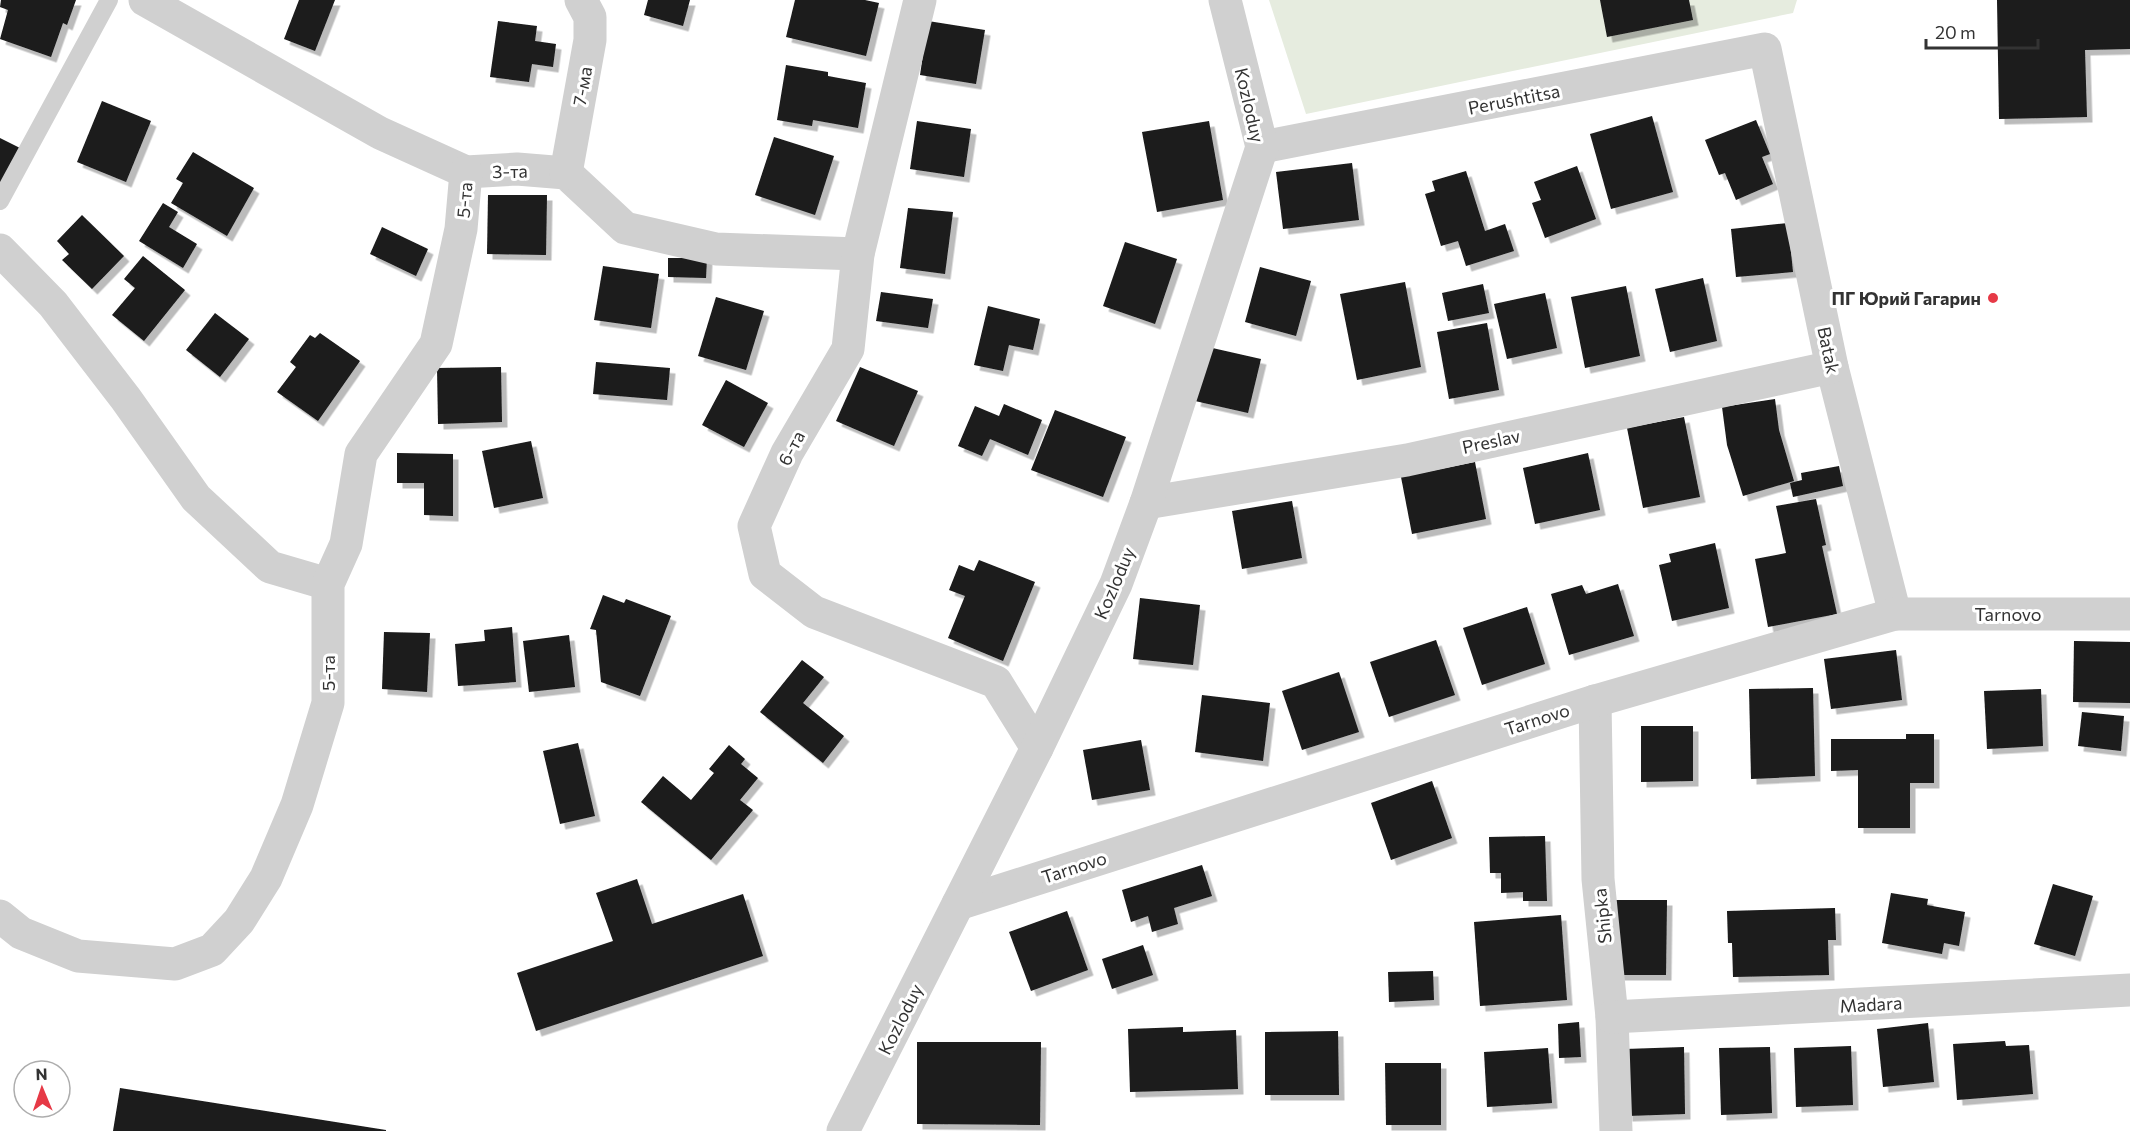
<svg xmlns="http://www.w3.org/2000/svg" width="2130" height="1131" viewBox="0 0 2130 1131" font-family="Commissioner,sans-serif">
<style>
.green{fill:#e6ecdf}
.building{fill:#1a1a1a;filter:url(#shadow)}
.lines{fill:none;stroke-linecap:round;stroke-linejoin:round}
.lane{stroke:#d0d0d0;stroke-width:18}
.street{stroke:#d0d0d0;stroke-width:33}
.poi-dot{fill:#e63946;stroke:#fff;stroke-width:2}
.labels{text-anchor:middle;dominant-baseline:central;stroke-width:6;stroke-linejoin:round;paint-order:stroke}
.street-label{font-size:18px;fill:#333;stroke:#fff}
.poi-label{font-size:18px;font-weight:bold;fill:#333;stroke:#fff;text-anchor:end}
</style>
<defs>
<filter id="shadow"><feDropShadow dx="5.5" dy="5.5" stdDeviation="0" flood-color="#0004"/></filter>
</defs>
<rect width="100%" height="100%" fill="#fff"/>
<polygon class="green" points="1269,0 1797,0 1793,13 1306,114"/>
<g class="building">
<polygon points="1,0 76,0 67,25 63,23 51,57 0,39 8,10 0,7"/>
<polygon points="299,0 335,0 315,51 284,39"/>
<polygon points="648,0 690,0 683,26 644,15"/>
<polygon points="795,0 865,0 879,3 866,56 786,37"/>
<polygon points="1600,0 1689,0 1693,20 1607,37"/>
<polygon points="1997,0 2130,0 2130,49 2085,50 2087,117 1999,119"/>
<polygon points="498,21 537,26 535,41 556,44 553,67 532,64 529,82 490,77"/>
<polygon points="928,21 985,30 976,84 920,75"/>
<polygon points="786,65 828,72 828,76 866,83 858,128 813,120 812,126 777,120"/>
<polygon points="102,101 151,121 126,182 77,162"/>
<polygon points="1652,116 1673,192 1611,209 1590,134"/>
<polygon points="1756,120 1770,154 1762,157 1773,184 1736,200 1725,173 1719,175 1705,140"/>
<polygon points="917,121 971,129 964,177 910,169"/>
<polygon points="1209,121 1223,200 1157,212 1142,132"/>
<polygon points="774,137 834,156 815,215 755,195"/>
<polygon points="0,138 22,149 0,192"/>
<polygon points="193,152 254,188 227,236 171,203 183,183 176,179"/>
<polygon points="1352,163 1359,220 1283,229 1276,172"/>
<polygon points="1577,166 1596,219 1545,238 1532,203 1541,200 1534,182"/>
<polygon points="1466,171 1485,231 1505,224 1514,251 1466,266 1458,241 1441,246 1425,194 1435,191 1432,181"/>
<polygon points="488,195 547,195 546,255 487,254"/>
<polygon points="163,203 178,212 169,227 197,244 183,268 139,241"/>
<polygon points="908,208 953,212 945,274 900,268"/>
<polygon points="82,215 124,256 92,289 62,260 69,254 57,241"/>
<polygon points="1788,223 1793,272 1736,277 1731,229"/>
<polygon points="382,227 428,249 416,276 370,254"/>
<polygon points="1125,242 1177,259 1155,324 1103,306"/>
<polygon points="143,256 185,290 144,341 112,315 135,288 124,279"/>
<polygon points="668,258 707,258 706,278 668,277"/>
<polygon points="603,266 659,274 651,328 594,320"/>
<polygon points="1260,267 1311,281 1296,336 1245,322"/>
<polygon points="1703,278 1717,341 1670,352 1655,289"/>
<polygon points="1405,282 1421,367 1357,380 1340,294"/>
<polygon points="1483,284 1489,313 1448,321 1442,293"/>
<polygon points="1626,286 1640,356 1585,368 1571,297"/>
<polygon points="881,292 933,299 928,328 876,321"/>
<polygon points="1545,293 1557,348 1507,359 1494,304"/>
<polygon points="716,297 764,311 746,370 698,356"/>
<polygon points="988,306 1040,319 1033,350 1009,345 1003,371 974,365"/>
<polygon points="215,313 249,339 220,377 186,350"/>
<polygon points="1487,323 1499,390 1449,399 1437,332"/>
<polygon points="320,333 360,361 318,421 277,392 296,367 290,362 310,335 315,338"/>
<polygon points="1208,347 1261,359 1248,413 1195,401"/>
<polygon points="596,362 670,368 667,400 593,394"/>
<polygon points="501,367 502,422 438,424 437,368"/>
<polygon points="860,367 918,391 894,446 836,421"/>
<polygon points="726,380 768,403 744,447 702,425"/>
<polygon points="1775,399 1779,430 1794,481 1743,496 1727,445 1722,407"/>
<polygon points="1004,404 1042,420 1028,455 990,439 982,456 958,446 975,406 999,416"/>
<polygon points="1055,410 1126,437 1103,497 1031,470"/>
<polygon points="1684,417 1700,497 1643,508 1627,428"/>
<polygon points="531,441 543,498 494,508 482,451"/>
<polygon points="397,453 453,454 453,516 424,515 424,483 397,483"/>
<polygon points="1588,453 1600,510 1535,524 1523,468"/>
<polygon points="1475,462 1486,519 1412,534 1401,477"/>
<polygon points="1839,466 1843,486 1793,497 1790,483 1802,480 1801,473"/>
<polygon points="1816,499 1826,545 1822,546 1837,614 1768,627 1755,559 1786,553 1776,506"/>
<polygon points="1292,501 1302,558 1242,569 1232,511"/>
<polygon points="1715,543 1729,608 1672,621 1659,565 1671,562 1669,554"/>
<polygon points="979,560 1035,582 1003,661 948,638 965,596 949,590 959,565 974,571"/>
<polygon points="1618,584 1634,636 1569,655 1551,594 1582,585 1586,594"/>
<polygon points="603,595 624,603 626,599 671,616 640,696 601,682 596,630 590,629"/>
<polygon points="1140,598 1200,605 1193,665 1133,659"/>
<polygon points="1527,607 1545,664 1482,685 1463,628"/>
<polygon points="512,627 516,682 458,686 455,644 485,641 484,630"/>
<polygon points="384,632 430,633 427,692 382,689"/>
<polygon points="569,635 575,687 529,692 523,641"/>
<polygon points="1436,640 1455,695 1389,717 1370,662"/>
<polygon points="2074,641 2130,642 2130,703 2073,702"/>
<polygon points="1896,650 1902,700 1831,709 1824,659"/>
<polygon points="802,660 824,677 803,703 844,736 823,763 760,712"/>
<polygon points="1339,672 1359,732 1302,750 1282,691"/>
<polygon points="1813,688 1815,776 1751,779 1749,689"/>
<polygon points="2041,689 2043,746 1987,749 1984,691"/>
<polygon points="1202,695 1270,703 1263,761 1195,752"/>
<polygon points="2082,712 2124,716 2121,751 2078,746"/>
<polygon points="1641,726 1693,726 1693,781 1641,782"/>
<polygon points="1906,734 1934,734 1934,783 1910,783 1910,828 1858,828 1858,770 1831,771 1831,739 1906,739"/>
<polygon points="1141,740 1150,790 1092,800 1083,750"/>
<polygon points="578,743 595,816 560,824 543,751"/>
<polygon points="729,745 745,759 741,764 758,778 740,800 753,810 711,860 641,802 663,776 691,800 714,773 709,769"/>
<polygon points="1432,781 1452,838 1391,860 1371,803"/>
<polygon points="1545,836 1547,901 1523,901 1523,892 1501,893 1501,873 1490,873 1489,837"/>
<polygon points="1202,865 1212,896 1174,908 1178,924 1152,932 1148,916 1131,922 1122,890"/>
<polygon points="637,879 652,924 743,894 763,956 536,1031 517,973 613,941 596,893"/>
<polygon points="2053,884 2093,896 2075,956 2034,944"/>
<polygon points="1891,893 1928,899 1927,905 1965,912 1959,946 1944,943 1942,954 1882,943"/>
<polygon points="1616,900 1667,900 1666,975 1615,975"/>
<polygon points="1835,908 1836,940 1828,940 1829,975 1733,977 1732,943 1728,943 1727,911"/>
<polygon points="1067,911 1088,970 1031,991 1009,932"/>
<polygon points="1561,915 1567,1000 1480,1006 1474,922"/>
<polygon points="1143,945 1153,975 1112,989 1102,959"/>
<polygon points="1433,971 1434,1000 1389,1002 1388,972"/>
<polygon points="1579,1022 1581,1057 1559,1058 1558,1024"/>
<polygon points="1928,1023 1934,1082 1883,1087 1877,1029"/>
<polygon points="1183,1027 1183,1032 1236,1030 1238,1089 1130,1092 1128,1029"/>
<polygon points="1338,1031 1339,1095 1265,1095 1265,1032"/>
<polygon points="2005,1041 2006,1046 2029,1045 2033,1094 1957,1100 1953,1044"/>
<polygon points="917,1042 1041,1042 1040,1125 917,1124"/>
<polygon points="1851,1046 1853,1105 1796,1107 1794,1048"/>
<polygon points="1684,1047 1685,1114 1627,1116 1625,1049"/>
<polygon points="1770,1047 1772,1113 1721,1115 1719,1048"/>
<polygon points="1548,1048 1552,1103 1487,1107 1484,1052"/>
<polygon points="1385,1063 1441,1063 1441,1125 1386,1125"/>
<polygon points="120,1088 386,1130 386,1131 113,1131"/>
</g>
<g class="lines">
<polyline class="lane" points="0,201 109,0"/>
<g class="street">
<polyline points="145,0 380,133 466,172 517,169 566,173 625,228 716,249 858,254"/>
<polyline points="920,0 858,254 848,349 787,453 754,526 765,574 814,612 996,682 1037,748"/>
<polyline points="1262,147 1765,49 1832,367 1895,614"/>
<polyline points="566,173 590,40 590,17 581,0"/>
<polyline points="0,250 53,304 126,399 196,498 270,567 328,584"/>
<polyline points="1146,503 1407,460 1832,367"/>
<polyline points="1595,701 1598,879 1612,1017 1616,1131"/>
<polyline points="958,904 1595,701 1895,614 2130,614"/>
<polyline points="0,916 21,933 78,956 175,964 212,950 239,921 266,878 297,805 328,703 328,584 346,544 361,454 436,344 461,229 466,172"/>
<polyline points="1612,1017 2130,990"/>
<polyline points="843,1131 1037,748 1116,584 1146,503 1262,147 1225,0"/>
</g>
</g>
<circle class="poi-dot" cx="1993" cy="298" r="6"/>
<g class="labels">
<g class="street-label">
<text transform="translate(582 86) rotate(-80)">7-ма</text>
<text transform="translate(1514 99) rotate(-11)">Perushtitsa</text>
<text transform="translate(1250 105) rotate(77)">Kozloduy</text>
<text transform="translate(510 171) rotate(-1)">3-та</text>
<text transform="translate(464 200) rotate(-85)">5-та</text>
<text transform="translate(1829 350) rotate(78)">Batak</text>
<text transform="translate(1491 441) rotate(-12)">Preslav</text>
<text transform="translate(791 448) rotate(-62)">6-та</text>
<text transform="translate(1114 583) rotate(-67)">Kozloduy</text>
<text x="2008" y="614">Tarnovo</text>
<text transform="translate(328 673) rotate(-90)">5-та</text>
<text transform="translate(1537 719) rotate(-18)">Tarnovo</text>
<text transform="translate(1074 867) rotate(-18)">Tarnovo</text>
<text transform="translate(1602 916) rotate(-96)">Shipka</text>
<text transform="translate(1871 1004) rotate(-3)">Madara</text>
<text transform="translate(900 1019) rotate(-63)">Kozloduy</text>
</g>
<g class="poi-label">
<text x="1981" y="298">ПГ Юрий Гагарин</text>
</g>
</g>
<g transform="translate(42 1089) rotate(358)"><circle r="28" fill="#ffffff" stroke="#adadad" stroke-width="1.5"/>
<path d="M0-4.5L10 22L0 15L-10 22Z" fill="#e63946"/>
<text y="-9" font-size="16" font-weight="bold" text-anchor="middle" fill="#333333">N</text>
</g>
<path d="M1926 39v9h112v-9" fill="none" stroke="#333333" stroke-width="3"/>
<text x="1935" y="39" font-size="18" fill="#333333" stroke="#ffffff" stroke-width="4.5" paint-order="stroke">20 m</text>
</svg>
